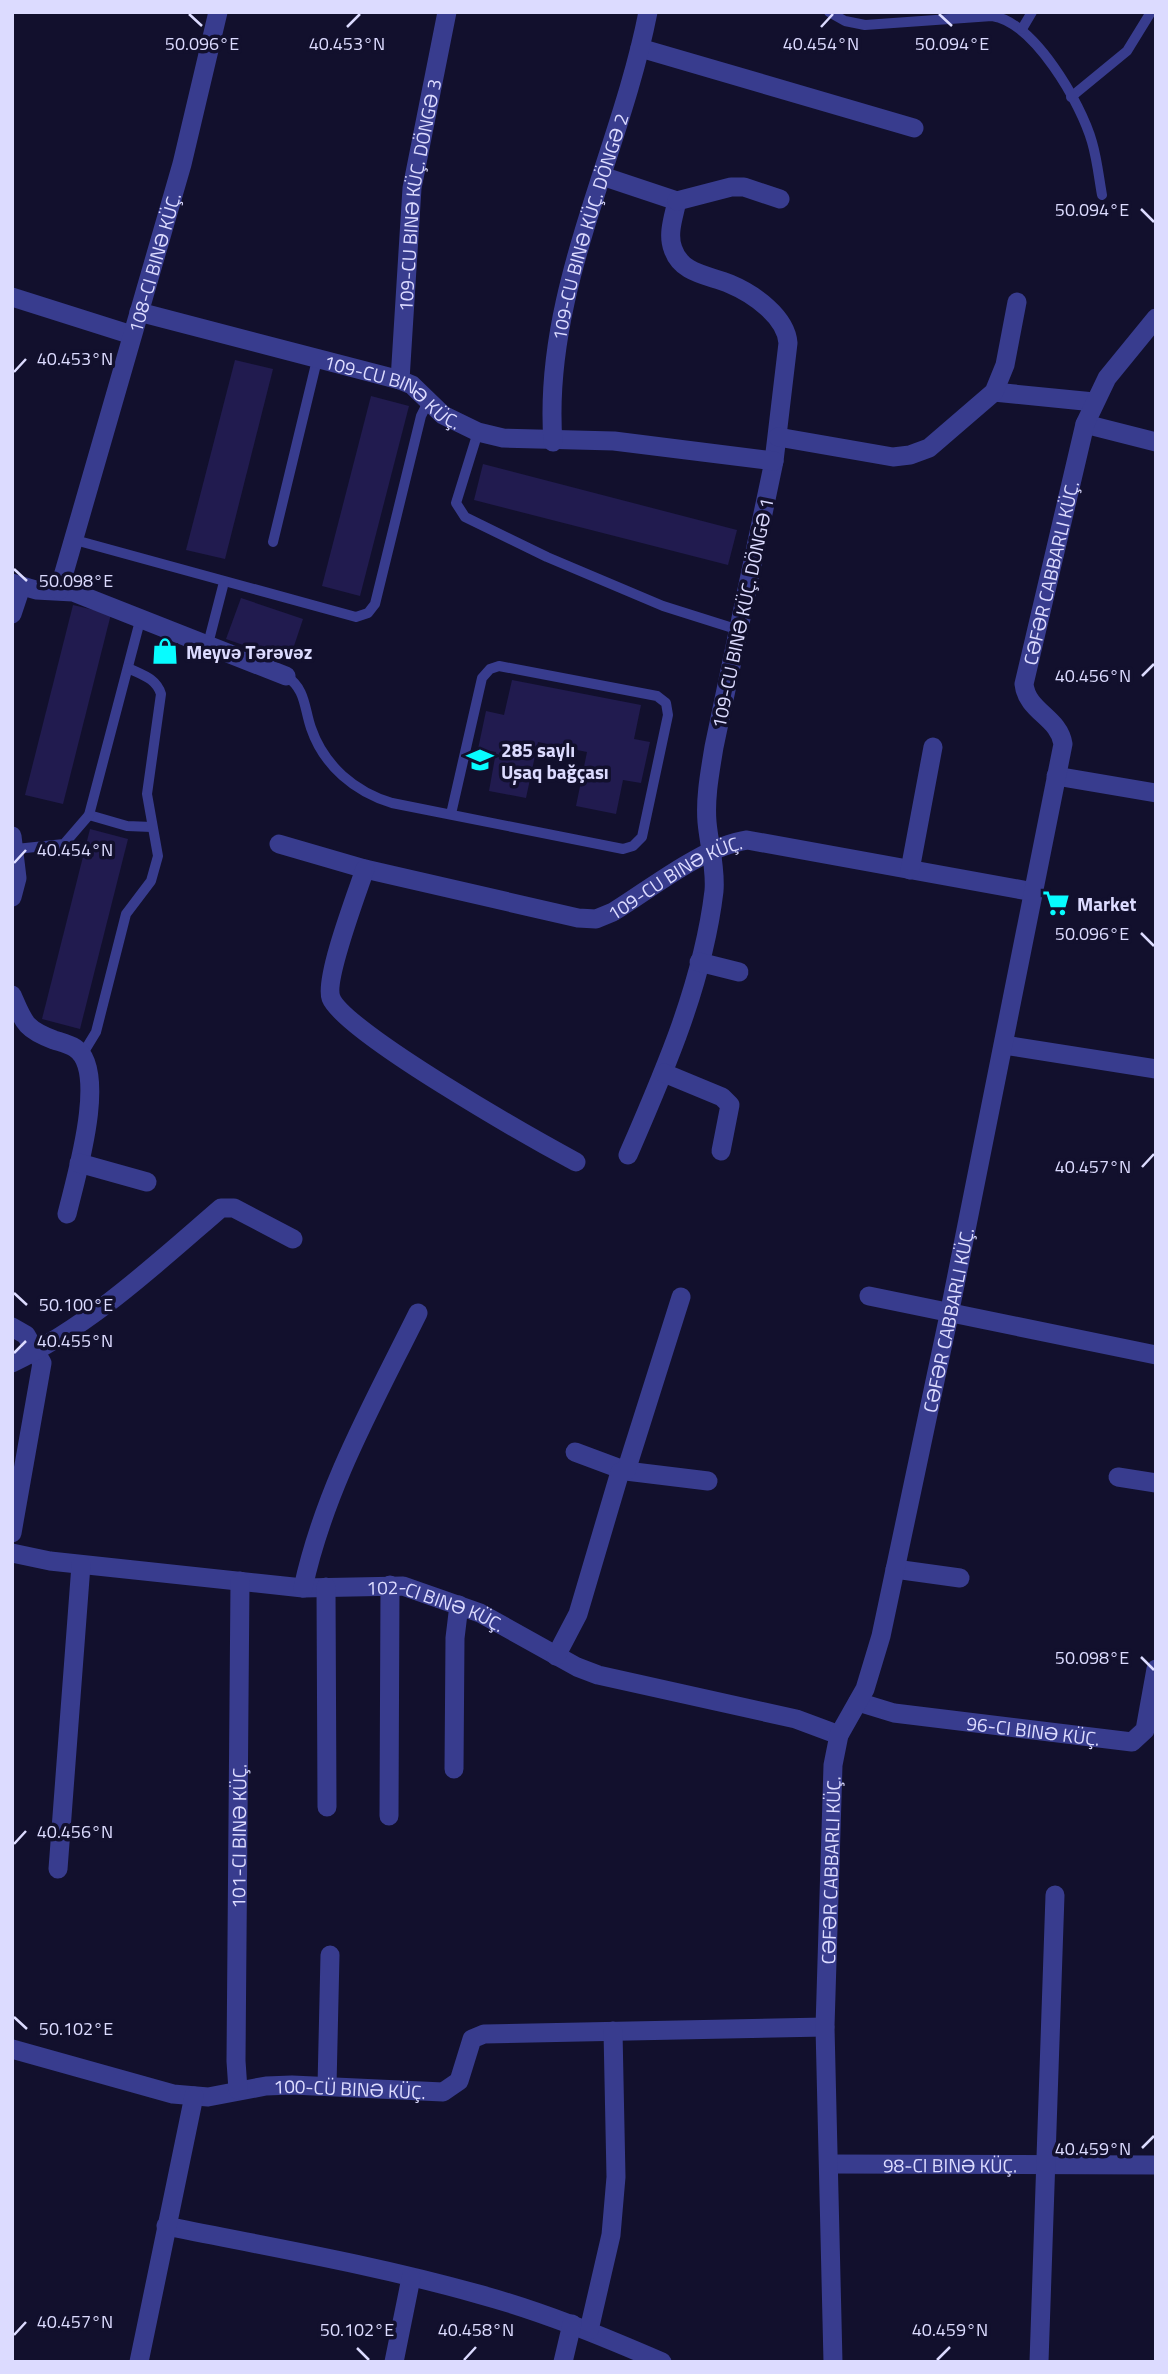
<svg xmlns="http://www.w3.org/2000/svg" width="1168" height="2374" viewBox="0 0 1168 2374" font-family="'Titillium Web',sans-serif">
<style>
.building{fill:#211b4f}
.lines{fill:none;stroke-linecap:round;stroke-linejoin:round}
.service{stroke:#383c8e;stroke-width:10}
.minor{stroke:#383c8e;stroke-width:19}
.ticks{fill:none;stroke:#dcdbff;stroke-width:2.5}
.labels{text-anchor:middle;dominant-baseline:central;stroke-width:7;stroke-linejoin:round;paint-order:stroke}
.street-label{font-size:19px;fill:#dcdbff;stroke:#12102d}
.poi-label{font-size:19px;font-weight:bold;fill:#dcdbff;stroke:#12102d;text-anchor:start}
.ticks-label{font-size:18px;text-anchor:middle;fill:#dcdbff;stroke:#12102d;stroke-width:7;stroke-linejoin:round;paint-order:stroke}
</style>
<rect width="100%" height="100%" fill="#12102d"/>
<g class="building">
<polygon points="235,360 273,369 225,559 186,550"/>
<polygon points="371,396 409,406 360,596 322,586"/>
<polygon points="483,464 737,530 728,565 474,500"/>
<polygon points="241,598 303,619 289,661 226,639"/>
<polygon points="73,605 111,614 63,804 25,795"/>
<polygon points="512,680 641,705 634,739 650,742 641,783 623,780 616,814 576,806 587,752 538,742 526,798 489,791 496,752 478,749 486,711 504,715"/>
<polygon points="90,829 128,839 80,1029 42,1019"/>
</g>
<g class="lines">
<g class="service">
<path d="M 829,12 L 845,21 L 865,25 L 992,16 C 1034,22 1081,103 1092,142 C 1097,159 1099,178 1102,195"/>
<polyline points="1022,29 1032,12"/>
<polyline points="1071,97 1127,51 1151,12"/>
<polyline points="478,432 456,503 465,517 547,557 663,606 739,630"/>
<polyline points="75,540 356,617 368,613 375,604 421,416 428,402"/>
<polyline points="273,542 317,360"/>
<polyline points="208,644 224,582"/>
<path d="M 286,676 C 306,689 304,708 311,728 C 324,766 355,792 392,803 L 623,849 L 633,846 L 642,837 L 668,715 L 666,703 L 657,696 L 499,666 L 490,669 L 482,678 L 451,814"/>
<polyline points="89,815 127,826 152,827"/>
<polyline points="16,849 64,844 89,815 141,617"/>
<path d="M 82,1055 L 96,1032 L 126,914 L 151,881 L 158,856 L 147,794 L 161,694 C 156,678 142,675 128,668"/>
</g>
<g class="minor">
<polyline points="640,48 914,128"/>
<path d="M 602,176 L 677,201 C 674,216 667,234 673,249 C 681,274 709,275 730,284 C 754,294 786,317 788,343 L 774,461 L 714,747 C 710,772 705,797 707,822 C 709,845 716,867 714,891 C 703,983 665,1070 628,1155"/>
<polyline points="677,201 731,187 744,187 780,199"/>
<polyline points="12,297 132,335"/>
<path id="s1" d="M 139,312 L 400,380 L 412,385 L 443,415 L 478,432 L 503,438 L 614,441 L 774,461"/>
<path id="s2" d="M 400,380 L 412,188 L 447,12"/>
<polyline points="994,392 1094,402"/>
<polyline points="1085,424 1156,442"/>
<polyline points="778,437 893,457 910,455 929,448 994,392 1005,365 1017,302"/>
<path id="s3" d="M 553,442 C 542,293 620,155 648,12"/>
<polyline points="12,583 36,590 73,592 286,676"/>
<path id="s4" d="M 59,590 L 182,164 L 218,12"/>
<polyline points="12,614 21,587"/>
<polyline points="1056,776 1156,793"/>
<polyline points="12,836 17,878 12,897"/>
<path id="s5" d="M 279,844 L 365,869 L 578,918 L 596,919 L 613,912 C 652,888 702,847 747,840 L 1034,892"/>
<path d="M 365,869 C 357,893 324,979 331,998 C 344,1032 535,1140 576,1162"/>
<polyline points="910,870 933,747"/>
<polyline points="699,962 739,972"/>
<path d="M 12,995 C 24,1023 25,1029 54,1040 C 60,1042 69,1044 75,1048 C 109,1070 75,1180 67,1214"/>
<polyline points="1004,1045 1156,1069"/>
<polyline points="664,1073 722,1097 730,1105 721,1151"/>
<polyline points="79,1163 147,1182"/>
<polyline points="869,1296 1156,1355"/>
<polyline points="12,1327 26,1335 42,1363 12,1533"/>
<path d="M 12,1363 C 90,1326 156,1264 221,1208 L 234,1208 L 293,1239"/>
<polyline points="575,1452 626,1471 708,1481"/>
<polyline points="1118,1477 1156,1483"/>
<path id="s6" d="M 12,1553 L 50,1561 L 303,1588 L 403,1586 L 480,1613 L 577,1667 L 598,1675 L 796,1719 L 839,1735"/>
<polyline points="895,1569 960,1578"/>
<polyline points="326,1587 327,1807"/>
<path d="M 303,1588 C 324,1490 374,1402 418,1313"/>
<polyline points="556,1656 578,1614 620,1472 626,1471 681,1297"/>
<path id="s7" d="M 858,1702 L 894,1713 L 1132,1742 L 1145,1730 L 1156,1669"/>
<polyline points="454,1769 455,1638 459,1605"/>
<polyline points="389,1816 390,1585"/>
<polyline points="58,1869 81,1565"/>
<path id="s8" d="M 12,2049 L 173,2094 L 208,2097 L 266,2086 L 292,2085 L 443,2092 L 459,2081 L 472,2039 L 484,2034 L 825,2027"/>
<polyline points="327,2086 330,1955"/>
<path id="s9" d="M 238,2090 L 236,2061 L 240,1581"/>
<path id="s10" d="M 829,2164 L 1156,2165"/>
<path d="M 166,2226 C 270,2247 375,2265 478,2294 C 541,2311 602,2336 662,2362"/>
<polyline points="589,2330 611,2235 616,2177 613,2031"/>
<polyline points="139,2362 194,2096"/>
<polyline points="394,2362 411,2278"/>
<polyline points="563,2362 572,2324"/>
<path id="s11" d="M 833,2362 L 825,2027 L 833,1765 L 839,1735 L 865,1689 L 881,1636 L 949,1315 L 1063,744 C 1059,717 1027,712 1024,684 L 1085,424 L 1107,378 L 1156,318"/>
<polyline points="1039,2362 1055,1895"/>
</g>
</g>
<path class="ticks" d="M 189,14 L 202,26M 939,14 L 952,26M 347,27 L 360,14M 821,27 L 833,14M 1141,209 L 1154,222M 14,372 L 26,359M 14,569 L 27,581M 1142,676 L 1154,664M 14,863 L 26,850M 1141,933 L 1154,946M 1142,1167 L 1154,1154M 14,1293 L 27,1305M 14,1353 L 26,1341M 1141,1657 L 1154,1670M 14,1844 L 26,1831M 14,2017 L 27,2029M 1142,2148 L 1154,2136M 14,2335 L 26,2322M 357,2348 L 369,2360M 464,2360 L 476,2347M 937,2360 L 950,2347"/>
<defs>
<symbol id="shop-bare" viewBox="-9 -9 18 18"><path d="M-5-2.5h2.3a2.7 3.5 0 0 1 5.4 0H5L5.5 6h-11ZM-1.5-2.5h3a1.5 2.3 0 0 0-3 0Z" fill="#07fcff" stroke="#12102d" stroke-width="2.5" paint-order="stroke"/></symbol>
<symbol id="school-bare" viewBox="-9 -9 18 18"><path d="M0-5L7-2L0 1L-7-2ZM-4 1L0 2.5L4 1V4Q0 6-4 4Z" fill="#07fcff" stroke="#12102d" stroke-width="2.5" paint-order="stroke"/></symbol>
<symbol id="supermarket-bare" viewBox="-9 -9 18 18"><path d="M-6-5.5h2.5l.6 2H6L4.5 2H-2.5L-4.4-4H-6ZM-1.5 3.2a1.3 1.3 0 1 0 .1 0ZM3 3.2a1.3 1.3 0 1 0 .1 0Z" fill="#07fcff" stroke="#12102d" stroke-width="2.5" paint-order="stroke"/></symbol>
</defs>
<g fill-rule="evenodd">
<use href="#shop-bare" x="146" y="632" width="38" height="38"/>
<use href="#school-bare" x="461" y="741" width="38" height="38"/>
<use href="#supermarket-bare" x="1037" y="884" width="38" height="38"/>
</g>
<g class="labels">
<g class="street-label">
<text stroke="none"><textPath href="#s2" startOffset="186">109-CU BINƏ KÜÇ. DÖNGƏ 3</textPath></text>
<text stroke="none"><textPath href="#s3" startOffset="220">109-CU BINƏ KÜÇ. DÖNGƏ 2</textPath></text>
<text stroke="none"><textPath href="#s4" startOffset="341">108-CI BINƏ KÜÇ.</textPath></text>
<text stroke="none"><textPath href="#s1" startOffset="268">109-CU BINƏ KÜÇ.</textPath></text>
<text stroke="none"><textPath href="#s11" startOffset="1834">CƏFƏR CABBARLI KÜÇ.</textPath></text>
<text transform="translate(742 613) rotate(-78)">109-CU BINƏ KÜÇ. DÖNGƏ 1</text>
<text stroke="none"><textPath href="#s5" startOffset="416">109-CU BINƏ KÜÇ.</textPath></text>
<text stroke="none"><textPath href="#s11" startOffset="1059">CƏFƏR CABBARLI KÜÇ.</textPath></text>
<text stroke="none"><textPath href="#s6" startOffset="429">102-CI BINƏ KÜÇ.</textPath></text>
<text stroke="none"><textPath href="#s7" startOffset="178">96-CI BINƏ KÜÇ.</textPath></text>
<text stroke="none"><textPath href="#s9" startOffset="254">101-CI BINƏ KÜÇ.</textPath></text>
<text stroke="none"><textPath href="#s11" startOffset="492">CƏFƏR CABBARLI KÜÇ.</textPath></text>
<text stroke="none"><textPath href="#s8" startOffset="345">100-CÜ BINƏ KÜÇ.</textPath></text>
<text stroke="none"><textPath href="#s10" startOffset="121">98-CI BINƏ KÜÇ.</textPath></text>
</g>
<g class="poi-label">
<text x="186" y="651">Meyvə Tərəvəz</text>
<text x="501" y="749">285 saylı<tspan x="501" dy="22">Uşaq bağçası</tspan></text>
<text x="1077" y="903">Market</text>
</g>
</g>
<g class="ticks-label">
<text x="202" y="50">50.096°E</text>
<text x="952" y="50">50.094°E</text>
<text x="821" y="50">40.454°N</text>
<text x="347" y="50">40.453°N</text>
<text x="1092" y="216">50.094°E</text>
<text x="75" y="365">40.453°N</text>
<text x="76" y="587">50.098°E</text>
<text x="1093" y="682">40.456°N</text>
<text x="75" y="856">40.454°N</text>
<text x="1092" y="940">50.096°E</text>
<text x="1093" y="1173">40.457°N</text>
<text x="76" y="1311">50.100°E</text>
<text x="75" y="1347">40.455°N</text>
<text x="1092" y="1664">50.098°E</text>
<text x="75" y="1838">40.456°N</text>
<text x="76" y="2035">50.102°E</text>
<text x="1093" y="2155">40.459°N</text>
<text x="75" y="2328">40.457°N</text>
<text x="476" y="2336">40.458°N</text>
<text x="950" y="2336">40.459°N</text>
<text x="357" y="2336">50.102°E</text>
</g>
<rect width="1168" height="2374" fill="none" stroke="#dcdbff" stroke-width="28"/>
</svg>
